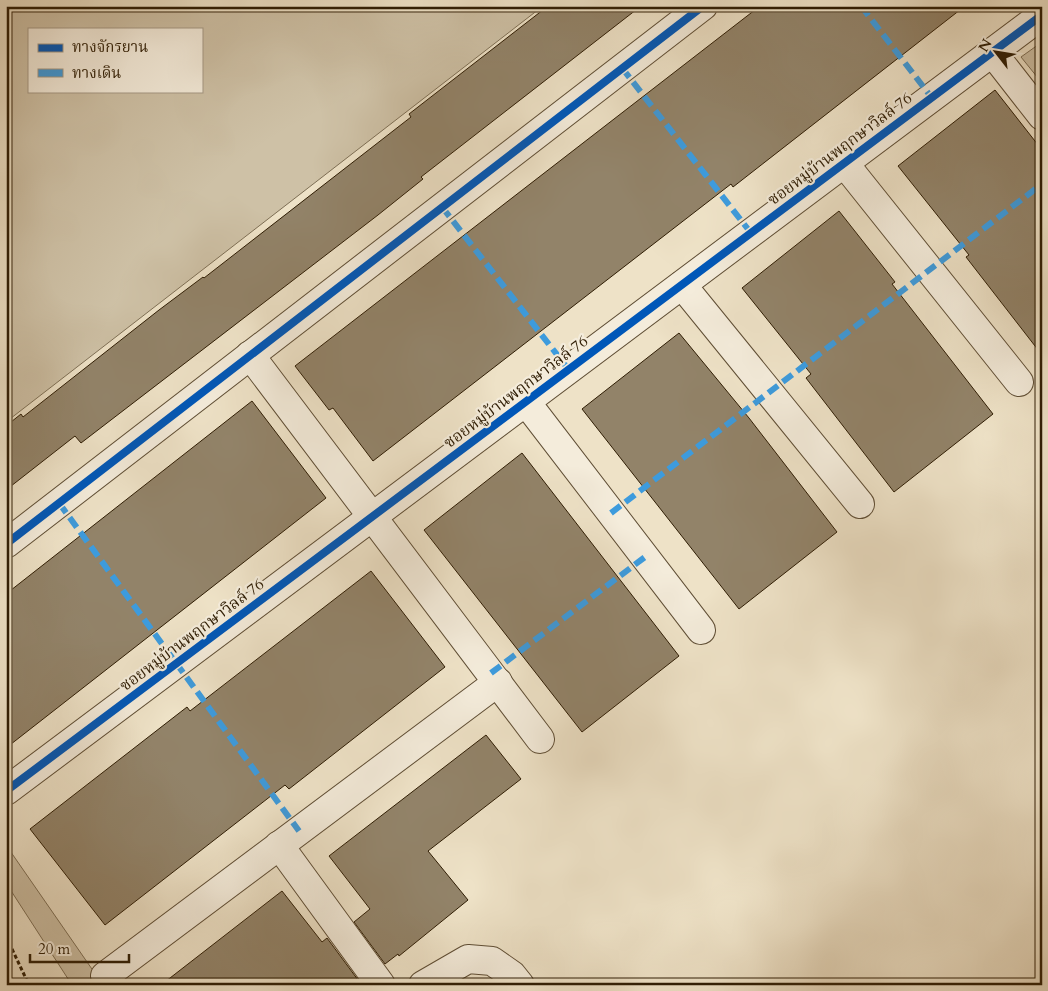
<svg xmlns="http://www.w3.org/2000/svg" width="1048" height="991" viewBox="0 0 1048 991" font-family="Cardo,'Noto Serif Thai',serif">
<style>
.green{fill:#cec1a6;stroke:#7e6f55;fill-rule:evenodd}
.building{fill:#928369;stroke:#2f1d04}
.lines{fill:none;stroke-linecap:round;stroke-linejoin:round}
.minor-casing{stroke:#5f4e35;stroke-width:30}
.path{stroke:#2f1d04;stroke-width:3;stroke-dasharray:4 2.5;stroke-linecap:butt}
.minor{stroke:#f4ecdb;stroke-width:28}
.quiet{stroke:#3d9bdd;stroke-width:6;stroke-dasharray:12 6;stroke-linecap:butt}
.cycleway-casing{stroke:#f4ecdb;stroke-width:11}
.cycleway{stroke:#0057b8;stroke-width:8}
.labels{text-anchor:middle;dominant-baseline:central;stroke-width:4.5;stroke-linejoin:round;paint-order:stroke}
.street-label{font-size:16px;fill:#2f1d04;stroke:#f4ecdb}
</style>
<rect width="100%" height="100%" fill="#eee2c7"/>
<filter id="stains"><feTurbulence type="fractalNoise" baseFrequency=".004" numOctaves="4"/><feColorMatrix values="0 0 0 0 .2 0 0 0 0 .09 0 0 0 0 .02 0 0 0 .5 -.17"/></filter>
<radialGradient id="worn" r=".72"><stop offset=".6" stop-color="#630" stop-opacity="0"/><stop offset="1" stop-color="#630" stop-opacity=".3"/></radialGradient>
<g class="green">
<path d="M 6,6 L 543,6 L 6,422 ZM 29,29 L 201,29 L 201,91 L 29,91 Z"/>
<polygon points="1042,42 1042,83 1021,57"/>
<polygon points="6,845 103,985 72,985 6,883"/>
</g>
<g class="building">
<polygon points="548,6 641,6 421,177 423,179 378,215 81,443 75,436 6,490 6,426 21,414 23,417 159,310 203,277 204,278 411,117 409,114"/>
<polygon points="760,6 965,6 733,187 731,184 373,461 333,408 329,410 295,366"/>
<polygon points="995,90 1042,150 1042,355 966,257 969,255 898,166"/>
<polygon points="839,211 895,282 892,284 993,414 894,492 806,378 811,374 742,288"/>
<polygon points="679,333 749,418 837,532 739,609 582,409"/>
<polygon points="252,401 326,498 6,748 6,594"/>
<polygon points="522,453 679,656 582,732 424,530"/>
<polygon points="371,571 445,667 289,789 285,785 105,925 30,829 187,707 190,711"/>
<polygon points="486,735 521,779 428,851 468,900 399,956 398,954 385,964 354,922 370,909 329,856"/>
<polygon points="282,891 322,942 327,938 361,984 161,985"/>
</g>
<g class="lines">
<defs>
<g id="minor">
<polyline points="992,52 1042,116"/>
<polyline points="844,163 1019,382"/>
<polyline points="682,285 860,504"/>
<polyline points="250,355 540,739"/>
<polyline points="526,402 701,630"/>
<polyline points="6,544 703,6"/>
<polyline points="6,791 1042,15"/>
<polyline points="279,845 381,985"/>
<polyline points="105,976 498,682"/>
<polyline points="423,985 468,959 492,961 512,975 520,985"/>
</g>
</defs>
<use href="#minor" class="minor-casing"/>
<polyline class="path" points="12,949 29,985"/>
<use href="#minor" class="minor"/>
<g class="quiet">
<polyline points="861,6 932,98"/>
<polyline points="622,68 751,233"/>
<polyline points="442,207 569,370"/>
<polyline points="59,503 299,831"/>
<polyline points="611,513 1042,184"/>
<polyline points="491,673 645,557"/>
</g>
<defs>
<g id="cycleway">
<polyline points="6,544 703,6"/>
<polyline points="6,791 1042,15"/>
</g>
</defs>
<use href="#cycleway" class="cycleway-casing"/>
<use href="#cycleway" class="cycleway"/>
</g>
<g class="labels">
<g class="street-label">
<text transform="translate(840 149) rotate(-37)">ซอยหมู่บ้านพฤกษาวิลล์ 76</text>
<text transform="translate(516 392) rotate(-37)">ซอยหมู่บ้านพฤกษาวิลล์ 76</text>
<text transform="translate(192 635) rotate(-37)">ซอยหมู่บ้านพฤกษาวิลล์ 76</text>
</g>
</g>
<rect width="1048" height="991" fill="none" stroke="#eee2c7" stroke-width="25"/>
<rect x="8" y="8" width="1033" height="976" fill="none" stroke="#2f1d04" stroke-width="2.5"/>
<rect x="12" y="12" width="1023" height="966" fill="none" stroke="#2f1d04"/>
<rect x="28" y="28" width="175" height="65" fill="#f4ecdb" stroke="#a59985"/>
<rect x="38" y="44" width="25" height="8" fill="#0057b8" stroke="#a59985"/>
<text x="72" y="52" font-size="15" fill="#2f1d04">ทางจักรยาน</text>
<rect x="38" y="69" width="25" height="8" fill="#3d9bdd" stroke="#a59985"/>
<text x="72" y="78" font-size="15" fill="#2f1d04">ทางเดิน</text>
<g transform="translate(996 52) rotate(301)" stroke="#f4ecdb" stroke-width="4" paint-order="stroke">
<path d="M0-4L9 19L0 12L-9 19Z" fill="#2f1d04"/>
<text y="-8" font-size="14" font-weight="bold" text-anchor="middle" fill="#2f1d04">N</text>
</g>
<path d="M30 954v8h99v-8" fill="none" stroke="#2f1d04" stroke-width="2.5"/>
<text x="38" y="954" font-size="15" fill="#2f1d04" stroke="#f4ecdb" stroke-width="4" paint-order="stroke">20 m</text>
<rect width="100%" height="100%" filter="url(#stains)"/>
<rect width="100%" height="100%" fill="url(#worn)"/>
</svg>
